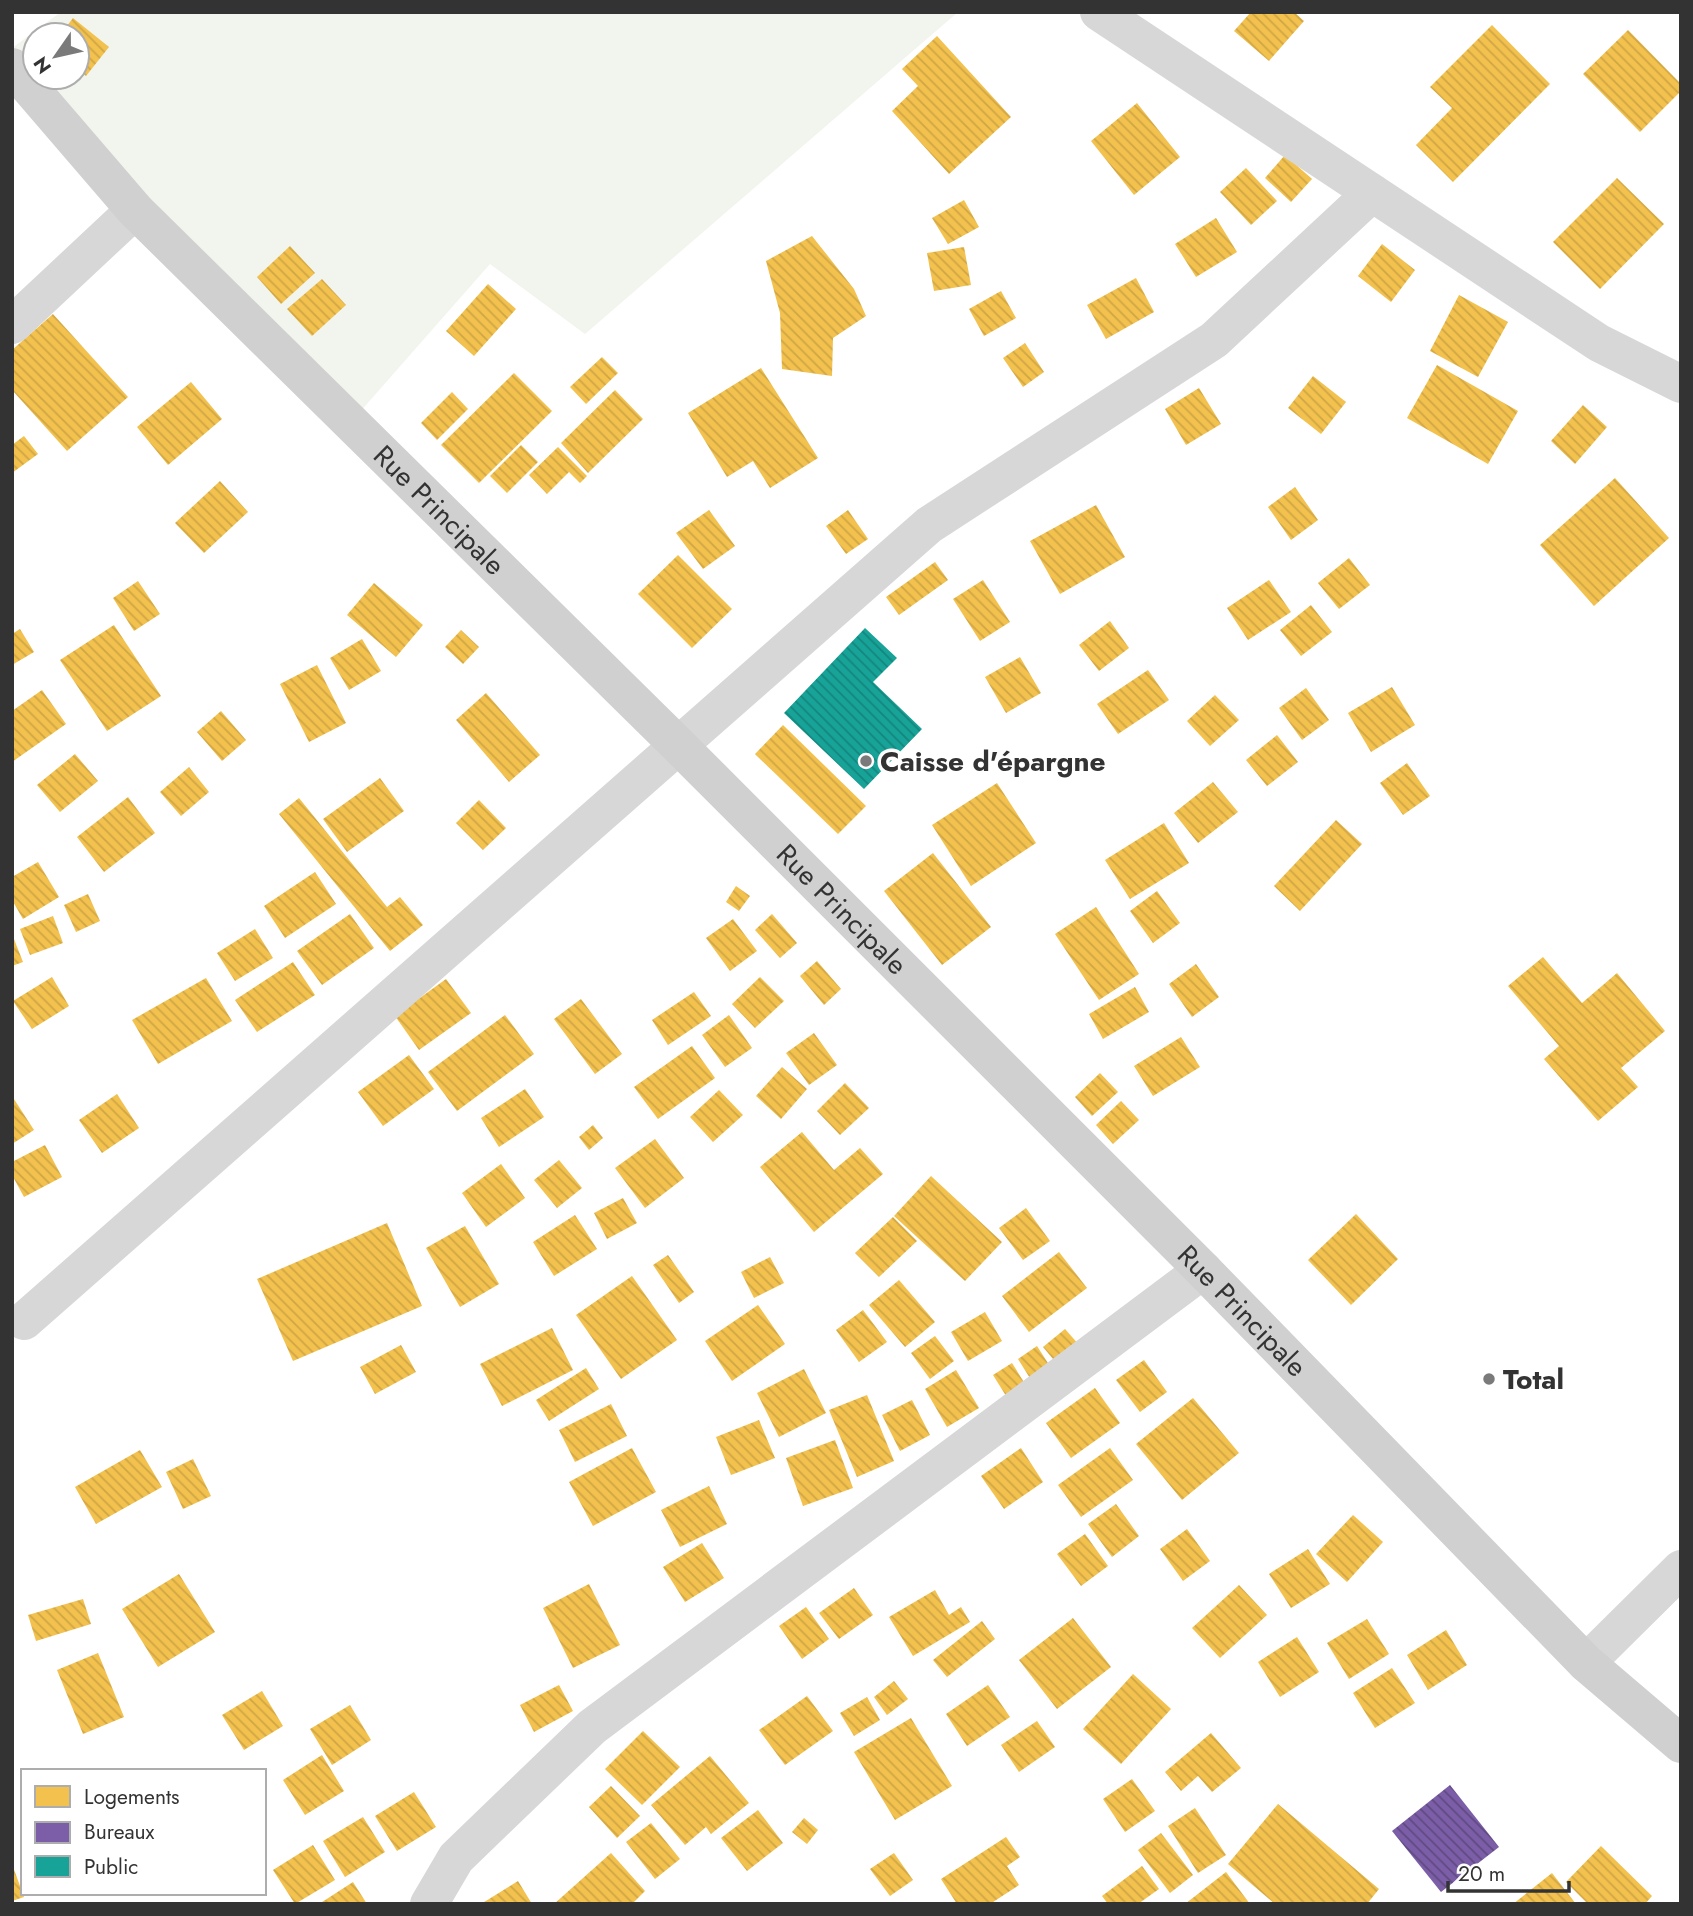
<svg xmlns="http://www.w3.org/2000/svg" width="1693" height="1916" viewBox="0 0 1693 1916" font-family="Jost,sans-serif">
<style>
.grass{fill:#f1f5ed;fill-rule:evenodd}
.homes{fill:url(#homes-back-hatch)}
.offices{fill:url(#offices-back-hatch)}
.public{fill:url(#public-back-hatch)}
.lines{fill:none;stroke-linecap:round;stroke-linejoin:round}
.street{stroke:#d7d7d7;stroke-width:38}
.secondary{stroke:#d0d0d0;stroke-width:38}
.poi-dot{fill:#7a7a7a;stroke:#fff;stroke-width:2.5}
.labels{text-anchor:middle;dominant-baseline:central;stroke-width:7;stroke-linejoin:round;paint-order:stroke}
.street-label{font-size:28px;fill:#333;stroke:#fff}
.poi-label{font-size:28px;font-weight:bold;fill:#333;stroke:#fff;text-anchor:start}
</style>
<defs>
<pattern id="homes-back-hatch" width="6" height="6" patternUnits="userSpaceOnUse" patternTransform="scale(1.75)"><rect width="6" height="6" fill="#f2c14e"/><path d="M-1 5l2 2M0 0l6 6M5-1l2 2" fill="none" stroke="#d0a645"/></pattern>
<pattern id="offices-back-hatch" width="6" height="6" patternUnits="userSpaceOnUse" patternTransform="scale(1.75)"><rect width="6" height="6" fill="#7b5ea7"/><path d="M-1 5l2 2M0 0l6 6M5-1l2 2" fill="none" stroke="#604a81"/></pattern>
<pattern id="public-back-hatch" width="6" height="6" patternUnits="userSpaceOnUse" patternTransform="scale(1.75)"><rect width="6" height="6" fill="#17a398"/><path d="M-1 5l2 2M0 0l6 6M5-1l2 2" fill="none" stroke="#15857d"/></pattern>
</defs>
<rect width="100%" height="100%" fill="#fff"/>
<path class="grass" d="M 61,12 L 958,12 L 585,334 L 490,264 L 351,422 L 12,67 L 12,48 ZM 35,35 L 77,35 L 77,77 L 35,77 Z"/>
<g class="homes">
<polygon points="1251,12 1294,12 1304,21 1269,61 1234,31"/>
<polygon points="73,18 109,47 86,76 77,68 77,35 60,35"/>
<polygon points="1492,25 1550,84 1453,182 1416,145 1452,108 1430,87"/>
<polygon points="1628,30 1681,84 1681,91 1640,132 1583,74"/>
<polygon points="937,36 1011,117 949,174 892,111 918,86 902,69"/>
<polygon points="1137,103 1180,157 1134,195 1091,141"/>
<polygon points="1285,155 1312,179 1291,202 1265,178"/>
<polygon points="1246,168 1277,201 1251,225 1220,192"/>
<polygon points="1617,178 1664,224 1600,289 1553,242"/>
<polygon points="964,200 979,227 948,244 932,218"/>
<polygon points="1216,218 1237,252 1196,277 1175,244"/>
<polygon points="812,236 854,289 866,316 833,338 832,376 782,369 780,313 766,261"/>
<polygon points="1382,244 1415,270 1391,302 1358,276"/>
<polygon points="290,246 315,273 281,304 257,277"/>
<polygon points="964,247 971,285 934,291 927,253"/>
<polygon points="1136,278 1154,312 1106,339 1087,305"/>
<polygon points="322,279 346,305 312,336 287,309"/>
<polygon points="488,284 516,309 474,356 446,331"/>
<polygon points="1001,291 1016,318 984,336 969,309"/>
<polygon points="1459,295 1508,322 1478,377 1430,351"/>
<polygon points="53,314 128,397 67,451 12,390 12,350"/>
<polygon points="1025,343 1044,372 1023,387 1003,358"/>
<polygon points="602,357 618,373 586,404 570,387"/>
<polygon points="1437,365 1518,411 1488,464 1407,418"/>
<polygon points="761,368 818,458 770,488 753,461 727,477 688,413"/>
<polygon points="514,373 552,411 479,483 441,445"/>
<polygon points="1313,376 1346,402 1321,434 1288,408"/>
<polygon points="191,382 222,419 168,465 137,427"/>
<polygon points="1199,388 1221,424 1186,445 1165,409"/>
<polygon points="615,390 643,419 588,473 561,443"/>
<polygon points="452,392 468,409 437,440 421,423"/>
<polygon points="1583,405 1607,427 1575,464 1551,441"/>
<polygon points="24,436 38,454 12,473 12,445"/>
<polygon points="521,445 538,462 507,493 490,476"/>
<polygon points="558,447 587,476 580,483 569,472 547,494 529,475"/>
<polygon points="1615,478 1669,538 1594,606 1540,545"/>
<polygon points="220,481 248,512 204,553 175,523"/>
<polygon points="1295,487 1318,520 1291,540 1268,507"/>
<polygon points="1096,505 1125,557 1060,594 1030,541"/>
<polygon points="709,510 735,546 703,569 676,533"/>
<polygon points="848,510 868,539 846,554 826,526"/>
<polygon points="678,555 732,609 692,648 638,594"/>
<polygon points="1349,558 1370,585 1339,609 1318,583"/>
<polygon points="935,562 948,580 899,615 886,597"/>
<polygon points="983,580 1010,622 980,641 953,599"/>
<polygon points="1269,580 1291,612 1248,640 1227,608"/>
<polygon points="138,581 160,614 134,631 113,598"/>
<polygon points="374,583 423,625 396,657 347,615"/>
<polygon points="1311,605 1332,632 1301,656 1280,630"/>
<polygon points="1110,621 1129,648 1099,671 1079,645"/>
<polygon points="114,625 161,696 107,731 60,660"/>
<polygon points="20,629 34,652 12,665 12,634"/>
<polygon points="461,630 479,647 463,664 445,647"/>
<polygon points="362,639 381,671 349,690 330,658"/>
<polygon points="1020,657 1041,693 1006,713 985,677"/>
<polygon points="317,665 346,723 309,742 280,684"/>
<polygon points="1148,670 1169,700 1118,734 1097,704"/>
<polygon points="1392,687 1415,725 1371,752 1348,713"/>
<polygon points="1306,688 1329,720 1302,740 1279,708"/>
<polygon points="42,690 66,724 12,762 12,711"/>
<polygon points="486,693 540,755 509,782 456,720"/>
<polygon points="1215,695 1239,720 1210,746 1187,721"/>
<polygon points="221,711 246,740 222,761 197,732"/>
<polygon points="783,725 866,806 838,834 755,754"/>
<polygon points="1277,735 1298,762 1267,786 1246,760"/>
<polygon points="75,754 98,781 60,812 37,785"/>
<polygon points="1407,763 1430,796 1403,815 1380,783"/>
<polygon points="189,767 209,792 181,816 160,792"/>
<polygon points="380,778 404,811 347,852 323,819"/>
<polygon points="1213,782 1238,812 1198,843 1174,813"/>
<polygon points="997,783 1036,843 971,886 932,825"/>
<polygon points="128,797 155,833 104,872 77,837"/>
<polygon points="299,798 387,907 400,897 423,925 390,951 279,814"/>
<polygon points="479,800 506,828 483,850 456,823"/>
<polygon points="1336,820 1362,844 1300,911 1274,886"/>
<polygon points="1164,823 1189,863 1130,899 1105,860"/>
<polygon points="933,853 991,927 942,965 884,891"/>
<polygon points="38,862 59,897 23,919 12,900 12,877"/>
<polygon points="315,872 336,904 285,938 264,906"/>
<polygon points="736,886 750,896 739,911 726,902"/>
<polygon points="1157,891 1180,923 1153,943 1130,911"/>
<polygon points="88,894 100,921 76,932 64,905"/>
<polygon points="1096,907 1139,974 1099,1000 1055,934"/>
<polygon points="350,914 374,948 322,985 297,951"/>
<polygon points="772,914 797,943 780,958 755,930"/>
<polygon points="53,916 63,943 30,955 20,929"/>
<polygon points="733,919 757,951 730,971 706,938"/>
<polygon points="255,929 273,958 235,981 217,953"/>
<polygon points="12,934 23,962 12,966"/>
<polygon points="1543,957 1582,1003 1617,973 1665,1031 1621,1068 1638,1087 1598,1121 1544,1059 1559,1046 1508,986"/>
<polygon points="817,961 841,989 824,1005 800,976"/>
<polygon points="293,962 315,995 257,1032 235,1000"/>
<polygon points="1196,964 1219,997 1192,1017 1169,984"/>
<polygon points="52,977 69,1006 32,1029 13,1001"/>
<polygon points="760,977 784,1001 755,1028 732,1004"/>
<polygon points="206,978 232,1021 158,1064 132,1020"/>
<polygon points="446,979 471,1013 419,1050 395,1016"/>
<polygon points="1135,987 1149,1012 1103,1039 1089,1014"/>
<polygon points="694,992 711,1016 668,1045 652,1020"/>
<polygon points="581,999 622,1054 595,1074 554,1019"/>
<polygon points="505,1015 534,1054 457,1111 428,1072"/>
<polygon points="729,1015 752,1048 725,1067 702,1035"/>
<polygon points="814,1033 837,1065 809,1085 786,1053"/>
<polygon points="1181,1037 1200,1067 1153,1096 1134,1066"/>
<polygon points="692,1046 715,1078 658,1119 634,1087"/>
<polygon points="409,1055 434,1089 383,1126 358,1092"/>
<polygon points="782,1067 807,1089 781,1119 756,1096"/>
<polygon points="1100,1073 1118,1092 1092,1116 1075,1097"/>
<polygon points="845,1083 869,1108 840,1135 817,1111"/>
<polygon points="525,1089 544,1117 499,1147 481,1118"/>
<polygon points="719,1090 743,1115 713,1142 690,1117"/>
<polygon points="117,1094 139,1128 102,1153 79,1120"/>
<polygon points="12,1096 34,1130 12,1144"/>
<polygon points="1121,1101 1139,1120 1113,1144 1096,1125"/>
<polygon points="593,1125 603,1138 589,1150 579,1137"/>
<polygon points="802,1132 834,1170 860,1148 883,1174 814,1232 760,1167"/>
<polygon points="655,1139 684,1178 645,1208 615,1168"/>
<polygon points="45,1145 62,1177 24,1197 12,1175 12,1162"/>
<polygon points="559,1160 582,1188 557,1208 534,1180"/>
<polygon points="501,1164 525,1198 486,1227 462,1193"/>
<polygon points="931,1176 1002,1242 965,1281 894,1216"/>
<polygon points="623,1198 637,1223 607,1239 594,1213"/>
<polygon points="1026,1208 1050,1241 1023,1260 999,1228"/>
<polygon points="1356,1214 1398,1259 1351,1305 1308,1260"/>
<polygon points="575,1215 597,1249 554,1276 533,1242"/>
<polygon points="893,1217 917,1241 879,1277 855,1253"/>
<polygon points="387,1223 422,1306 293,1361 257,1279"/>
<polygon points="465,1226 499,1284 460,1307 426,1248"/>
<polygon points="1059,1252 1087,1288 1029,1332 1002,1296"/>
<polygon points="668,1255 694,1292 679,1303 653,1265"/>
<polygon points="770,1257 784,1283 754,1298 741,1272"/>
<polygon points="632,1276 677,1340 621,1379 576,1315"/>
<polygon points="899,1280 935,1322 905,1347 869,1305"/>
<polygon points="758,1305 785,1344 732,1381 705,1341"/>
<polygon points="863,1310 887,1342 859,1362 836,1330"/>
<polygon points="985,1312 1002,1341 968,1361 951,1332"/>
<polygon points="552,1328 573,1370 502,1406 480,1364"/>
<polygon points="1065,1329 1080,1346 1058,1365 1043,1347"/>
<polygon points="935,1336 954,1361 930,1379 911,1353"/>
<polygon points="401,1345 416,1372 375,1394 360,1367"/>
<polygon points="1037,1346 1053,1371 1033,1383 1018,1359"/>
<polygon points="1144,1360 1167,1392 1140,1412 1116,1380"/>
<polygon points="1012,1363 1027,1387 1008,1399 993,1375"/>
<polygon points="586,1368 599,1389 549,1421 536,1400"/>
<polygon points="804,1369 826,1413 779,1437 757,1393"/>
<polygon points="956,1370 979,1408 947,1427 925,1389"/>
<polygon points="1095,1388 1120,1423 1071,1458 1046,1423"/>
<polygon points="867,1395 894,1461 857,1477 829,1410"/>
<polygon points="1193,1398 1239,1453 1182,1500 1136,1444"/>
<polygon points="912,1400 930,1435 900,1451 882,1415"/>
<polygon points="611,1404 627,1436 575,1462 559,1430"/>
<polygon points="759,1420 775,1458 731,1475 716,1437"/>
<polygon points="835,1440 853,1488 803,1506 786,1458"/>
<polygon points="632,1448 656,1492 593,1526 569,1482"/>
<polygon points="1021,1448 1043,1482 1004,1509 981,1476"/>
<polygon points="1110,1448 1133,1480 1081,1517 1058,1485"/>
<polygon points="140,1450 162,1487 96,1524 75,1487"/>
<polygon points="193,1459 211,1496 183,1509 166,1472"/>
<polygon points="709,1486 727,1524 680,1547 661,1510"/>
<polygon points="1116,1504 1139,1536 1112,1557 1088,1524"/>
<polygon points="1353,1515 1383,1542 1347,1582 1316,1554"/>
<polygon points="1187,1529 1210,1561 1183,1581 1160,1549"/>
<polygon points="1085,1534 1108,1566 1081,1586 1057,1554"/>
<polygon points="702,1543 724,1578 685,1602 663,1567"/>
<polygon points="1308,1549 1330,1584 1291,1608 1269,1574"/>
<polygon points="179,1574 215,1632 158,1667 122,1609"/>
<polygon points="589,1584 620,1645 573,1668 543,1608"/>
<polygon points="1239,1585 1267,1615 1220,1658 1192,1628"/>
<polygon points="854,1588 873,1615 839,1639 819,1613"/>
<polygon points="935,1590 949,1615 961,1607 970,1622 913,1656 889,1617"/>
<polygon points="83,1599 91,1624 36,1641 28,1615"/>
<polygon points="806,1607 829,1639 802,1659 779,1626"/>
<polygon points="1073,1618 1111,1667 1057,1709 1019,1660"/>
<polygon points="1367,1619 1389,1654 1349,1679 1327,1643"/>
<polygon points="982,1621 995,1639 947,1677 933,1660"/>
<polygon points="1446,1630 1467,1665 1428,1690 1407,1655"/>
<polygon points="1297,1637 1319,1672 1280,1697 1258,1662"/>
<polygon points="98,1653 124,1717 83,1734 57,1670"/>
<polygon points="1392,1668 1415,1703 1375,1728 1353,1693"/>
<polygon points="1133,1674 1171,1709 1121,1764 1083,1729"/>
<polygon points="894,1681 908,1699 887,1715 874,1697"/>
<polygon points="559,1685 573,1711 534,1732 520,1705"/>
<polygon points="988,1685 1010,1717 967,1746 946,1714"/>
<polygon points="262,1691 283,1726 244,1750 222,1715"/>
<polygon points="807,1696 833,1731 785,1765 759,1730"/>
<polygon points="867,1697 880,1720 854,1736 840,1713"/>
<polygon points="350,1705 371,1740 332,1765 310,1729"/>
<polygon points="911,1718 952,1786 895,1820 854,1752"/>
<polygon points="1037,1721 1055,1747 1019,1772 1001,1745"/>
<polygon points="643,1731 680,1767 642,1805 605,1769"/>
<polygon points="1211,1733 1241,1768 1212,1792 1198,1776 1181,1791 1165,1772"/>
<polygon points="322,1755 344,1791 305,1815 283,1780"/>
<polygon points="710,1756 749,1803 711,1834 706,1827 685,1845 651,1805"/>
<polygon points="1132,1779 1155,1811 1125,1832 1103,1799"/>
<polygon points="611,1786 640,1816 617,1838 589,1807"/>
<polygon points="414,1792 436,1827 397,1851 375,1816"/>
<polygon points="1278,1804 1379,1889 1367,1904 1275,1904 1228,1864"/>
<polygon points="1195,1808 1226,1855 1198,1873 1168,1826"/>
<polygon points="758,1810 783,1843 747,1871 721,1838"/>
<polygon points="363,1817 385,1852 345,1877 323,1841"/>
<polygon points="804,1818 818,1830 807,1844 792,1832"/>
<polygon points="651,1823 680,1859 655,1879 626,1842"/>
<polygon points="1161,1833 1193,1875 1170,1893 1138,1850"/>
<polygon points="1006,1837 1020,1857 1007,1866 1019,1885 990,1904 957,1904 941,1879"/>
<polygon points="313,1845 335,1880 295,1904 273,1870"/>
<polygon points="1601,1846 1652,1896 1645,1904 1588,1904 1566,1882"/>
<polygon points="611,1853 645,1891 632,1904 554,1904"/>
<polygon points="894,1853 913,1880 890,1896 870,1869"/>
<polygon points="12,1864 24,1897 12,1901"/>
<polygon points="1142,1866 1159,1889 1138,1904 1108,1904 1102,1896"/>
<polygon points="1226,1872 1250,1904 1185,1904"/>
<polygon points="1552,1873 1576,1904 1513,1904"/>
<polygon points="518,1881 532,1904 481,1904"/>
<polygon points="353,1882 367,1904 319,1904"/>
</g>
<polygon class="offices" points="1450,1785 1499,1847 1441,1892 1392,1831"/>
<polygon class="public" points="865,628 897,658 873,682 922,729 864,789 784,713"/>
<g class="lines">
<g class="street">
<polyline points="1099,12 1599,343 1681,384"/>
<polyline points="12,325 135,210"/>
<polyline points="24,1321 929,525 1214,340 1372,193"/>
<polyline points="1586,1663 1681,1569"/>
<polyline points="429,1904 456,1858 592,1727 1203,1270"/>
</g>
<path class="secondary" id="s1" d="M 12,67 L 135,210 L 679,746 L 1203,1270 L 1586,1663 L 1681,1744"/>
</g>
<g class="poi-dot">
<circle cx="866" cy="761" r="7"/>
<circle cx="1489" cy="1379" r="7"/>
</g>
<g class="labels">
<g class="street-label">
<text stroke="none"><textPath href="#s1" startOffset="616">Rue Principale</textPath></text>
<text stroke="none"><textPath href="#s1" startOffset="1183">Rue Principale</textPath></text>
<text stroke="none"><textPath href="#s1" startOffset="1750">Rue Principale</textPath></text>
</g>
<g class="poi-label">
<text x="880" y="761">Caisse d'épargne</text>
<text x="1503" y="1379">Total</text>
</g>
</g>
<rect width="1693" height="1916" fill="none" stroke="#333333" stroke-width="28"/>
<rect x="21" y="1769" width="245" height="126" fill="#ffffff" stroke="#adadad" stroke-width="2"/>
<rect x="35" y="1786" width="35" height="21" fill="#f2c14e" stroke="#adadad" stroke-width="2"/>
<text x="84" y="1804" font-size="21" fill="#333333">Logements</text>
<rect x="35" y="1822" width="35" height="21" fill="#7b5ea7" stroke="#adadad" stroke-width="2"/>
<text x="84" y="1839" font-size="21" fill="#333333">Bureaux</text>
<rect x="35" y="1856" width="35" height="21" fill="#17a398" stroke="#adadad" stroke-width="2"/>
<text x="84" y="1874" font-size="21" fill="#333333">Public</text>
<g transform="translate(56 56) rotate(236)"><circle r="33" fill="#ffffff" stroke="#adadad" stroke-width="2"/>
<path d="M0-5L12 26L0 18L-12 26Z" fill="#7a7a7a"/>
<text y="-10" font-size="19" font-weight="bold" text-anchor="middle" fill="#333333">N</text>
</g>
<path d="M1448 1881v10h121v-10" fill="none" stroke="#333333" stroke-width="3.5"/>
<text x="1458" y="1881" font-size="21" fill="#333333" stroke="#ffffff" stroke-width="5" paint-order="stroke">20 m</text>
</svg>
